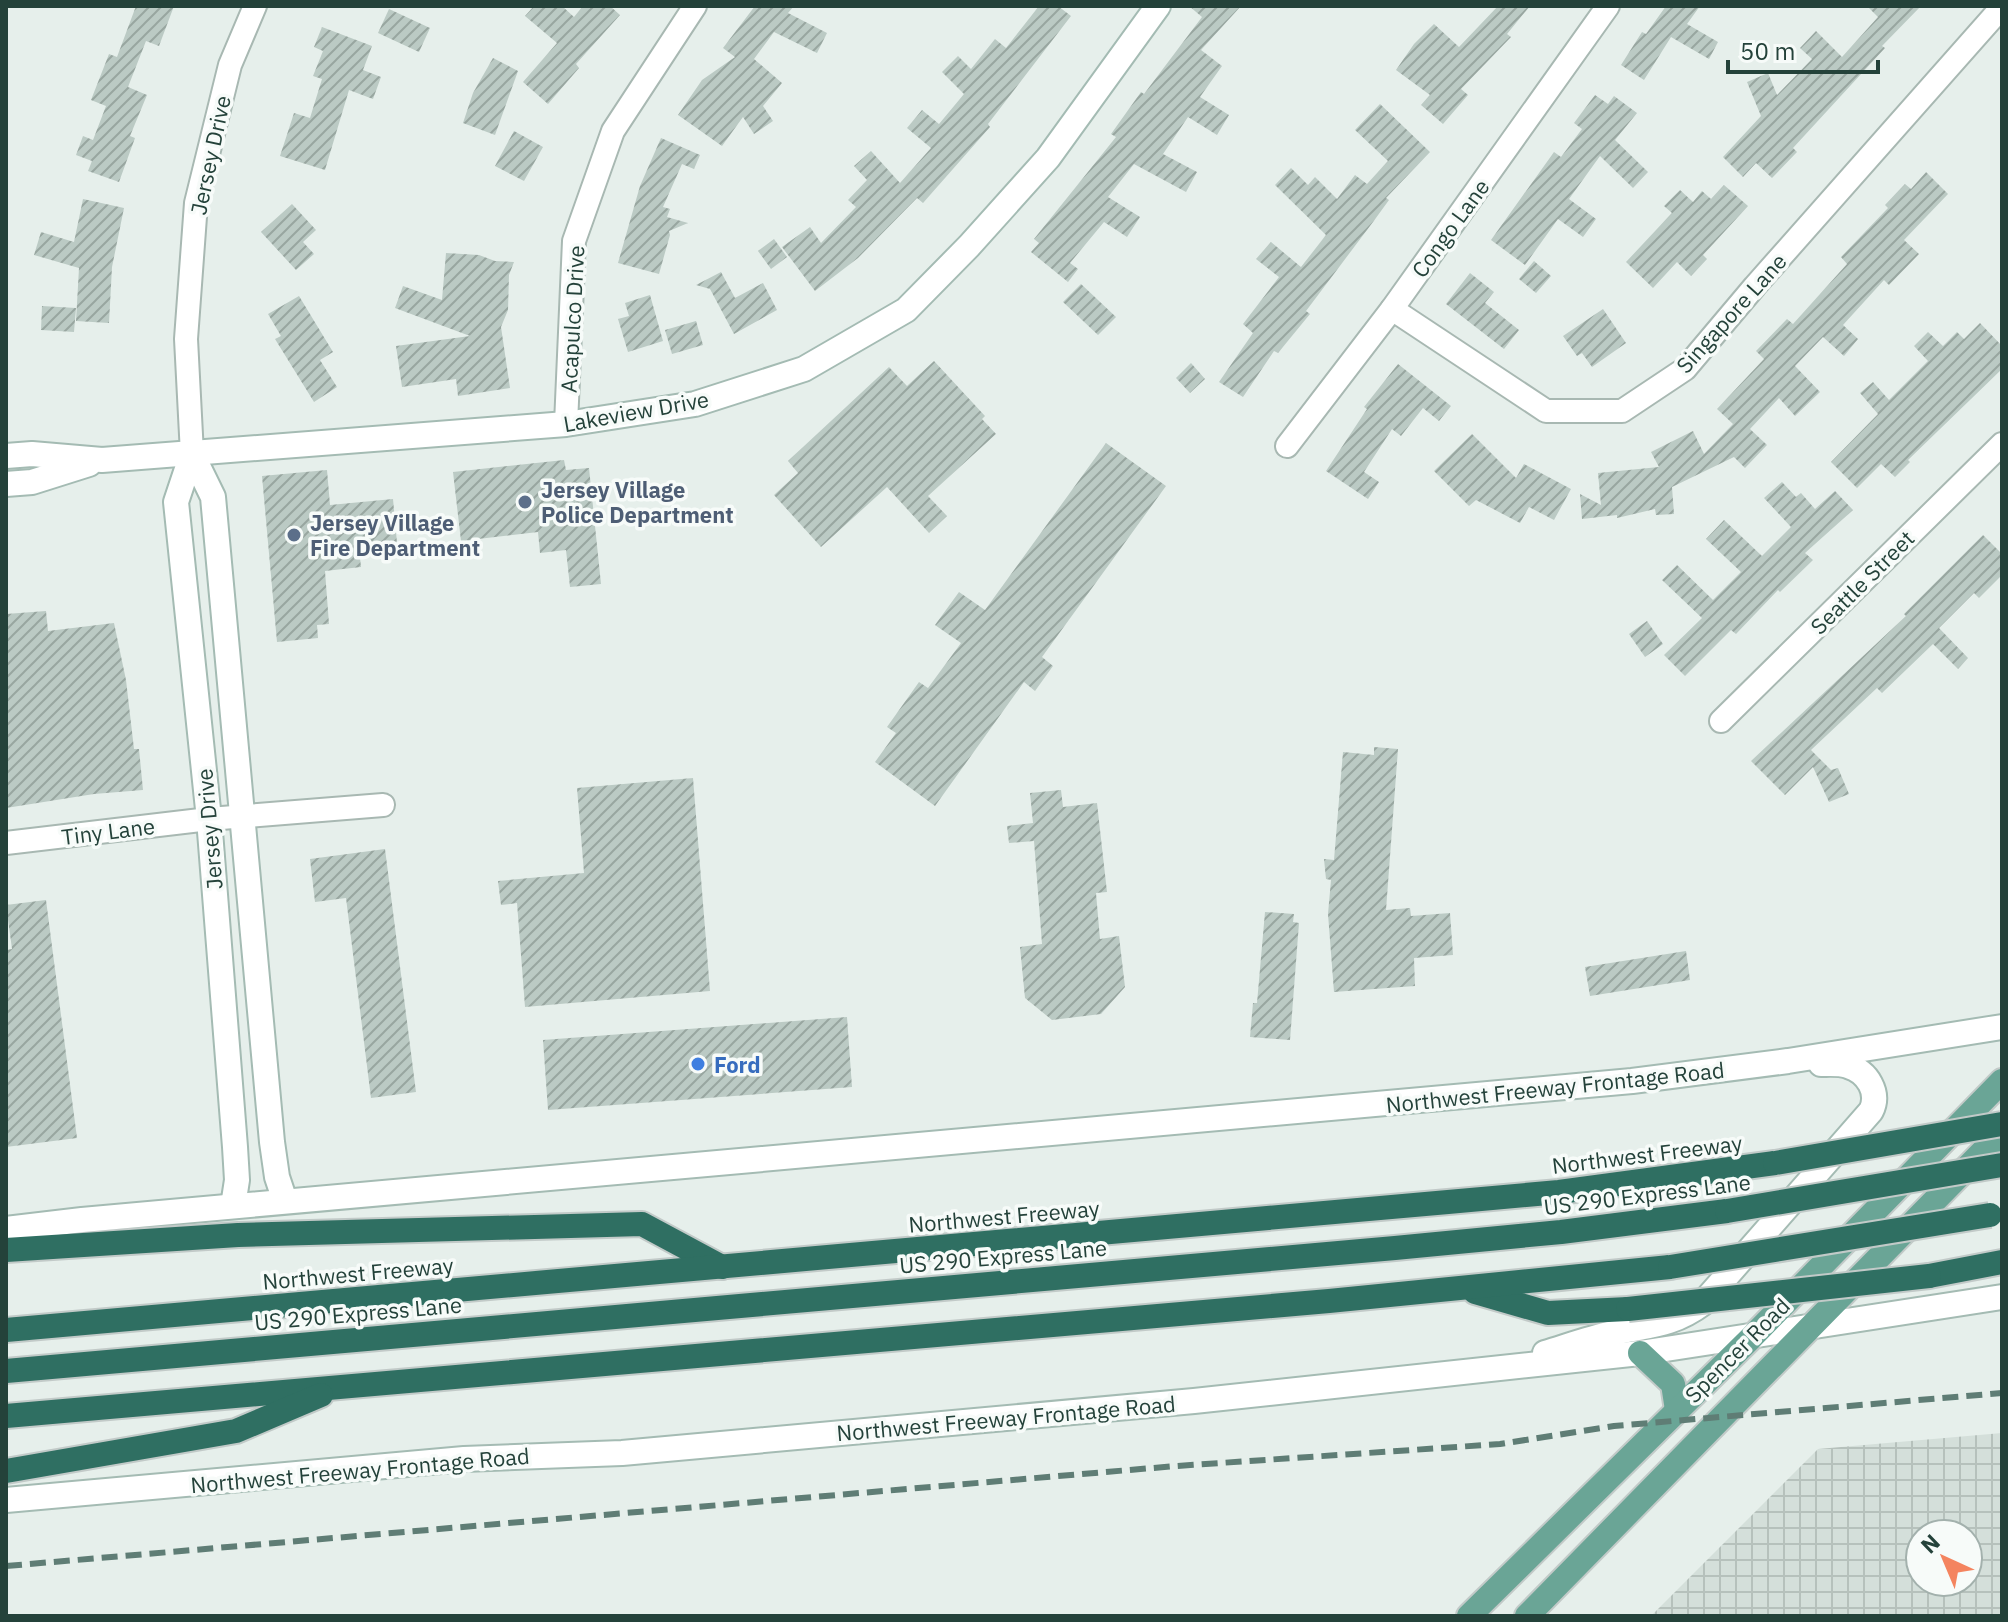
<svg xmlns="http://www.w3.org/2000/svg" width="2008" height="1622" viewBox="0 0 2008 1622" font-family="'IBM Plex Sans',sans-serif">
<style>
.industrial{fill:url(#industrial-grid);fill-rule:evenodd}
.building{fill:url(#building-hatch)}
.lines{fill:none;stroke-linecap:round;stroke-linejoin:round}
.street-casing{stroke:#a8b8b2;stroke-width:26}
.secondary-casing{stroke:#a4bbb3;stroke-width:28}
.primary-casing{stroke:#c2cac8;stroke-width:28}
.highway-casing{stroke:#c2cac8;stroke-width:28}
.street{stroke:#fff;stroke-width:22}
.secondary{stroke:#fff;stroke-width:24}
.primary{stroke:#6aa596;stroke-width:24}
.highway{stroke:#2f6f62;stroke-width:24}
.rail{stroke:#5f7d75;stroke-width:6;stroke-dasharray:16 8;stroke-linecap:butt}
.highway-bridge-casing{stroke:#c2cac8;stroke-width:28;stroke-linecap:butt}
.highway-bridge{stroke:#2f6f62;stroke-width:24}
.service-dot{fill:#5c6f8a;stroke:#f7fbf9;stroke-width:3}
.shop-dot{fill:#3f7fe0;stroke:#f7fbf9;stroke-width:3}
.labels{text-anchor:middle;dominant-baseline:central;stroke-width:7;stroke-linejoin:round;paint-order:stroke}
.street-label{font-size:22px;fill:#24423a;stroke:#f7fbf9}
.service-label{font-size:22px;font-weight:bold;fill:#4e5e75;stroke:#f7fbf9;text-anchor:start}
.shop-label{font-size:22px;font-weight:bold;fill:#366cbe;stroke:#f7fbf9;text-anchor:start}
</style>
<defs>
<pattern id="industrial-grid" width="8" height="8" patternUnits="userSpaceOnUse" patternTransform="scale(2)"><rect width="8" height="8" fill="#d4dfda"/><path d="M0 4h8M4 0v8" fill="none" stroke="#b6c1bc"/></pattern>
<pattern id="building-hatch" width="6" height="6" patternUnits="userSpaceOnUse" patternTransform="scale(2)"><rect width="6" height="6" fill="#bbcac4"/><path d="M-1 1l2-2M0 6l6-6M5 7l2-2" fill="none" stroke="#98a6a0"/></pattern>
</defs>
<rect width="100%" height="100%" fill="#e6efeb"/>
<path class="industrial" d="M 2002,1433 L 2002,1616 L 1651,1616 L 1818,1449 ZM 1920,1534 L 1968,1534 L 1968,1582 L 1920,1582 Z"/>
<g class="building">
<polygon points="136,6 174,6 159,46 146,41 128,87 147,95 130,136 135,138 119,182 88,171 92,161 76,155 83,136 93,140 106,106 91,100 109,54 117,57"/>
<polygon points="534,6 562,6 574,17 583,6 610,6 620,15 576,64 579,68 548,104 523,82 557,43 525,16"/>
<polygon points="755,6 794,6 788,13 827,33 817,53 774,32 754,59 782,83 763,106 773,121 754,134 743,117 722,146 678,115 702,80 735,57 723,48"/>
<polygon points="1039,6 1058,6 1071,16 988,124 990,127 923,203 917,198 858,258 815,291 782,247 810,227 821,243 856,207 848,200 867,180 854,166 871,151 900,183 931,148 907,128 922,110 939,124 964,94 942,72 958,56 971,69 995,39 1006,48"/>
<polygon points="1189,6 1241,6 1201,50 1222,66 1200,97 1229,115 1217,135 1188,117 1163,154 1197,172 1186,192 1134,164 1108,197 1140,217 1127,237 1104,222 1070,263 1078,269 1068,282 1031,252 1039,243 1034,239 1116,137 1111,134 1141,92 1144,94 1202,17"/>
<polygon points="1498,6 1530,6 1507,34 1511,37 1461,89 1468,95 1443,124 1421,105 1430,95 1396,70 1414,44 1434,24 1459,47"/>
<polygon points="1666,6 1700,6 1687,24 1718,42 1709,59 1671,37 1644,80 1621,65 1642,32 1646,34"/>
<polygon points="1867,6 1921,6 1882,46 1885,48 1793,148 1797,152 1772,178 1756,163 1743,177 1723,157 1761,116 1747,82 1768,73 1777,95 1812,59 1800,48 1816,31 1842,57 1878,17"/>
<polygon points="389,9 430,28 419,52 378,33"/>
<polygon points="322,27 372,46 363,70 381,77 373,99 349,90 325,170 280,156 294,113 310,118 322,79 313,76 323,51 314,47"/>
<polygon points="493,58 518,71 495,135 463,123 473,93"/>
<polygon points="1595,95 1608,104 1614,96 1637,113 1615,140 1648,172 1633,188 1600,156 1569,199 1596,219 1583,237 1558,219 1525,265 1491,240 1554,152 1561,157 1582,129 1574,123"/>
<polygon points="1380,104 1430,152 1386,198 1389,200 1373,222 1306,311 1310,314 1278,353 1274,351 1243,397 1219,382 1253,333 1243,324 1279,277 1256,259 1271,242 1301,267 1326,235 1275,185 1291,168 1308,185 1315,177 1337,199 1355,175 1367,184 1388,161 1355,130"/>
<polygon points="514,131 543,147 524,181 495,166"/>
<polygon points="661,138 700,155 694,169 682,164 663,207 670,209 667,217 688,223 669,231 670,235 659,274 618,263 640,186"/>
<polygon points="1926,172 1948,194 1904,240 1919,254 1889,285 1884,280 1843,325 1858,339 1844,356 1823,337 1795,366 1820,392 1795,416 1779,398 1750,429 1767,445 1745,468 1734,457 1672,487 1674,514 1656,515 1655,509 1617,518 1617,515 1582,519 1580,494 1601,505 1598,473 1659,467 1651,452 1693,431 1704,454 1733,424 1717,409 1764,359 1756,351 1787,319 1793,324 1847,264 1841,257 1888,208 1885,205 1905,184 1911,189"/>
<polygon points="1724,185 1748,206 1703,255 1707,259 1691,276 1677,262 1653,288 1626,262 1672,213 1664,206 1680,190 1693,202 1702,191 1711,199"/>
<polygon points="83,199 124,208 112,267 109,323 76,321 79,268 34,255 41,232 74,242"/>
<polygon points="292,204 316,230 303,242 314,254 296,270 261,232"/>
<polygon points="774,239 787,257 771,269 758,251"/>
<polygon points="446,253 479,255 495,261 514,262 509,275 508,310 501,327 510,388 458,396 456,379 402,387 396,346 470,336 395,308 403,286 442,300"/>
<polygon points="1534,261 1551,276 1536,293 1519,279"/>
<polygon points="721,272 735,298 763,283 777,310 734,334 710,289 696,285"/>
<polygon points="1470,273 1494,292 1485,303 1519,330 1504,349 1446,304"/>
<polygon points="1081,284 1116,317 1098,335 1063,302"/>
<polygon points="650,295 663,341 628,352 618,319 629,316 625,303"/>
<polygon points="299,296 333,352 320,360 337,387 314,402 275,339 281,336 268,314"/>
<polygon points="42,306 76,308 74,332 41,330"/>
<polygon points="1603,309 1626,343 1592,367 1582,353 1577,356 1563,336"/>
<polygon points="696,321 703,345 672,354 665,330"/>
<polygon points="1980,323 2002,346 2002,369 1908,460 1910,462 1895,477 1881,464 1857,488 1831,462 1878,414 1860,393 1873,382 1889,400 1928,361 1914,346 1928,332 1943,346 1957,332 1964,339"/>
<polygon points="934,361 985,416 982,419 996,434 928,496 947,516 929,533 887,487 821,547 774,495 798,473 788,461 889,367 907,386"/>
<polygon points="1191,363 1205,379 1190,393 1176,378"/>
<polygon points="1398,364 1451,406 1439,421 1423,408 1401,436 1392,429 1364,472 1379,482 1368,499 1326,471 1367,409 1364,407"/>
<polygon points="1472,434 1516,478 1524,464 1571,489 1554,520 1529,507 1520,523 1476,500 1469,506 1434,471"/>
<polygon points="1106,443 1166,486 1042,657 1053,666 1035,691 1024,682 935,806 875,762 896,733 887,727 919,682 928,688 961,643 935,625 959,592 985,610"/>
<polygon points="564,460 566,470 589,468 601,584 570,587 566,550 540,553 538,532 461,541 453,472"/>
<polygon points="327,470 330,505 393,499 398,554 360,558 361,567 325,571 329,624 317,625 318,638 277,642 262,476"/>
<polygon points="1782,482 1796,497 1801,493 1815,509 1835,491 1853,510 1805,553 1813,560 1780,592 1778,590 1736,634 1731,630 1685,676 1664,655 1702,618 1662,580 1677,565 1713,600 1741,572 1706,539 1724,520 1762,556 1791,527 1764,498"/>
<polygon points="1983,535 2002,554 2002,575 1979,598 1974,593 1939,628 1968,658 1958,669 1933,644 1882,693 1877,688 1811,750 1831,770 1838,768 1849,794 1829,802 1813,767 1785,795 1751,761 1906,616 1904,614"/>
<polygon points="46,611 48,631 114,623 126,680 134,749 139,749 143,790 94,794 6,808 6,614"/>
<polygon points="1647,621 1663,644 1645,657 1629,634"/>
<polygon points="1374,747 1398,749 1386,910 1410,908 1411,916 1450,913 1453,955 1414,958 1415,986 1334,992 1328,914 1331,880 1326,879 1324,859 1334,860 1343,752 1374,755"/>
<polygon points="693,778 710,991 525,1007 517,903 501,905 498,881 584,873 577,788"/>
<polygon points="1061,790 1063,807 1097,803 1107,892 1096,893 1100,939 1119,936 1125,987 1101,1014 1052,1020 1025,998 1020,947 1042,944 1034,841 1009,843 1007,826 1033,823 1030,793"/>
<polygon points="385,849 416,1092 371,1098 346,898 315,902 310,859"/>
<polygon points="46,900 77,1138 6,1147 6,950 12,949 6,905"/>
<polygon points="1265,912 1294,914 1293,922 1299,923 1290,1040 1250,1037 1253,1003 1257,1003"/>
<polygon points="1686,951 1690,980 1590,996 1585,967"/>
<polygon points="847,1017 852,1087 548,1110 543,1040"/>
</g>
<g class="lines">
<defs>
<g id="street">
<polyline points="1392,309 1546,411 1622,411 1685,369 1755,286 2002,7"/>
<polyline points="566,424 574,241 613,131 695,6"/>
<polyline points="1287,446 1392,309 1608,6"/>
<polyline points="192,454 186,339 196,203 230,65 255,6"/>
<polyline points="1721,721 2002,444"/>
<polyline points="6,843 209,819 383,805"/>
</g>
<g id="secondary">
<polyline points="192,454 176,502 209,819 235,1147 237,1180 233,1206"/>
<polyline points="192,454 213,497 272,1142 277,1177 285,1201"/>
<polyline points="6,456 32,454 102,460 566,424 695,404 804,369 906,310 969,246 1048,158 1158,6"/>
<polyline points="6,484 32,482 89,464"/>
<polyline points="6,1229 82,1220 1632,1081 1788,1061 2002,1027"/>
<path d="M 1545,1353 C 1568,1346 1590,1338 1613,1333 C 1649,1325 1672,1326 1703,1303 L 1871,1111 C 1880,1093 1868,1072 1848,1066 C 1840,1063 1829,1064 1821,1064"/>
<polyline points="6,1500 464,1459 622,1453 1194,1401 1640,1353 2002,1297"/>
</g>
<g id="primary">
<polyline points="1640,1353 1673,1384 1677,1410"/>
<polyline points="1469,1616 1751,1338 2002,1081"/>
<polyline points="1527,1616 2002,1132"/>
</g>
<g id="highway">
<polyline points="6,1250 238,1235 642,1224 722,1267"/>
<polyline points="1929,1276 2002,1262"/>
<polyline points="1475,1292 1548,1313 1628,1309"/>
<polyline points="6,1330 1448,1202 1559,1192 1775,1163"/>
<polyline points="6,1371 1395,1248 1561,1232 1727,1211"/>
<polyline points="6,1416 1329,1301 1670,1267"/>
<polyline points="6,1471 236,1431 321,1395"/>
</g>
</defs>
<use href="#street" class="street-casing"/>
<use href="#secondary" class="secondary-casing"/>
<use href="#primary" class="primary-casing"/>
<use href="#highway" class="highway-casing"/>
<use href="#street" class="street"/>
<use href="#secondary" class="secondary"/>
<use href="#primary" class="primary"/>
<use href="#highway" class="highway"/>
<polyline class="rail" points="6,1566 1176,1466 1500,1444 1614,1426 2002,1393"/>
<defs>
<g id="highway-bridge">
<polyline points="1775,1163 2002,1124"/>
<polyline points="1727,1211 2002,1165"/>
<polyline points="1670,1267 1990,1215"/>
<polyline points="1628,1309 1929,1276"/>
</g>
</defs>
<use href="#highway-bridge" class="highway-bridge-casing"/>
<use href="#highway-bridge" class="highway-bridge"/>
</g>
<g class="service-dot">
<circle cx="525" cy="502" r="8"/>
<circle cx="294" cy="535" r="8"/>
</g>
<circle class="shop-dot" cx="698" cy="1064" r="8"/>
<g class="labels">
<g class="street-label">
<text transform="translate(210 155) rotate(-78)">Jersey Drive</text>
<text transform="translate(1450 228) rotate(-54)">Congo Lane</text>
<text transform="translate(1731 313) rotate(-48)">Singapore Lane</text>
<text transform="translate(572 319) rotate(-87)">Acapulco Drive</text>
<text transform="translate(636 411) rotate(-10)">Lakeview Drive</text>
<text transform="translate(1862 582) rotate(-45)">Seattle Street</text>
<text transform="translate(209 829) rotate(-95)">Jersey Drive</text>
<text transform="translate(108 831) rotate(-7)">Tiny Lane</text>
<text transform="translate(1555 1087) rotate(-6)">Northwest Freeway Frontage Road</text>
<text transform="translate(1647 1154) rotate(-7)">Northwest Freeway</text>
<text transform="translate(1647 1194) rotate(-7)">US 290 Express Lane</text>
<text transform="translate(1004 1216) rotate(-5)">Northwest Freeway</text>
<text transform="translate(1003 1256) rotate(-5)">US 290 Express Lane</text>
<text transform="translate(358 1273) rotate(-5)">Northwest Freeway</text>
<text transform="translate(358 1313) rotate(-5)">US 290 Express Lane</text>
<text transform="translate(1737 1350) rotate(-45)">Spencer Road</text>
<text transform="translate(1006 1418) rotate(-5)">Northwest Freeway Frontage Road</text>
<text transform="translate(360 1470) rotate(-5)">Northwest Freeway Frontage Road</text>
</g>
<g class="service-label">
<text x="541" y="489">Jersey Village<tspan x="541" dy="25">Police Department</tspan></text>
<text x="310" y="522">Jersey Village<tspan x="310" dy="25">Fire Department</tspan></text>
</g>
<g class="shop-label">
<text x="714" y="1064">Ford</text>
</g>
</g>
<rect width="2008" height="1622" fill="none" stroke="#24423a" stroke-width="16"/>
<g transform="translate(1944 1558) rotate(316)"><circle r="38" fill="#f7fbf9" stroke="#a3b1ad" stroke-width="2"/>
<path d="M0-6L14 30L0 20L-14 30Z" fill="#f4845f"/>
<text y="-12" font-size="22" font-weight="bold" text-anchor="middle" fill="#24423a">N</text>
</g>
<path d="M1728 60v12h150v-12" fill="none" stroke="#24423a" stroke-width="4"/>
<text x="1740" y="60" font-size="24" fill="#24423a" stroke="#f7fbf9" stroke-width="6" paint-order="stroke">50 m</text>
</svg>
